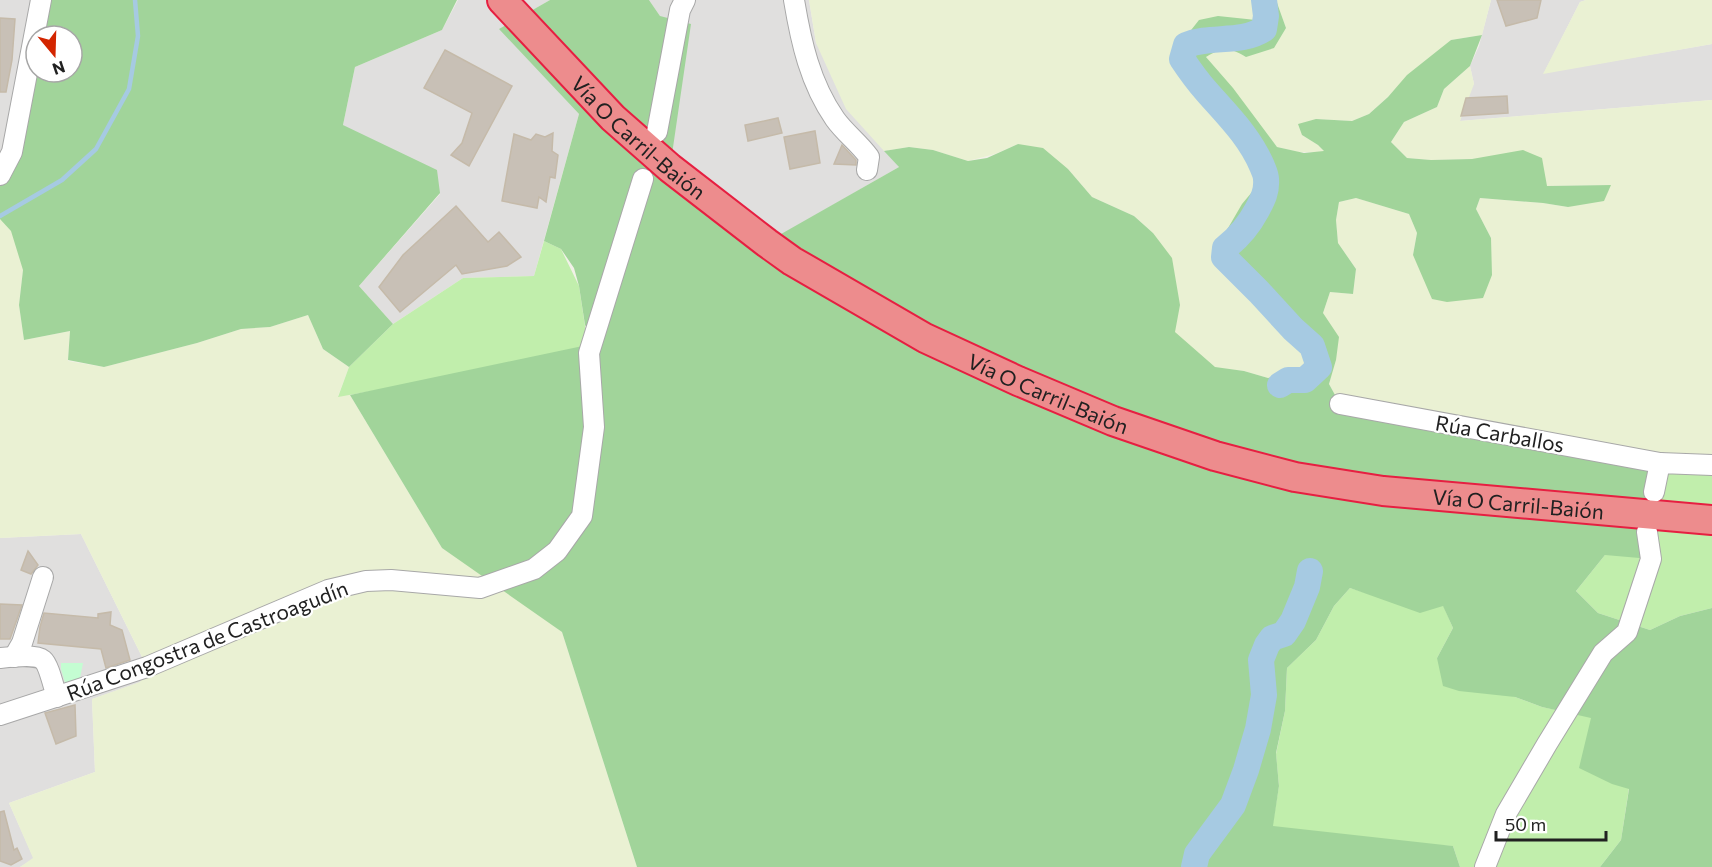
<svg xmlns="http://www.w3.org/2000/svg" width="1712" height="867" viewBox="0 0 1712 867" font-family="Commissioner,sans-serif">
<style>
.residential{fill:#e0dfde}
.farmland{fill:#eaf1d3}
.grass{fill:#c1eeac}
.forest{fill:#a1d49a;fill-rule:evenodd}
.park{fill:#c4fdd2}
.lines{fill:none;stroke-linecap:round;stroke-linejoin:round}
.stream{stroke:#a6cae2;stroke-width:4.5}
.river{stroke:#a6cae2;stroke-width:26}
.building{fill:#c8c0b6;stroke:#c5baa9;stroke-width:1.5}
.minor-casing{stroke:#a8a8a8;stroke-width:22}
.highway-casing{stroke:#e61f41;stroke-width:32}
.minor{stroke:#fff;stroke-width:20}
.highway{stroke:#ed8c8d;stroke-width:28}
.labels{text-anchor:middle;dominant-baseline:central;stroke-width:4.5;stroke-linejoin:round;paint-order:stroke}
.street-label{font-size:21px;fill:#212121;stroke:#fff}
</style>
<rect width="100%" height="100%" fill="#f2f1e8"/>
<g class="residential">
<polygon points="0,0 41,0 0,175"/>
<polygon points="458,0 550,0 500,29 579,114 534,276 463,278 393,324 359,286 440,194 343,125 355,67 442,30"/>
<polygon points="649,0 809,0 816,43 899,167 767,243 670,168 660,16"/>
<polygon points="1491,0 1586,0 1580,2 1544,73 1712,44 1712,100 1460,121 1468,90 1474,84 1470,66 1479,46"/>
<polygon points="81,534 147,667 141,682 92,699 95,772 9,803 34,859 20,867 0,867 0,538"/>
</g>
<g class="farmland">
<polygon points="809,0 1254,0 1257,20 1238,19 1178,73 1237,141 1251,169 1303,349 1309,366 1294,373 1268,378 1244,371 1193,365 1171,354 1153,233 1134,216 1092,197 1068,169 1018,144 995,154 968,161 933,150 909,147 884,151 846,109 816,43"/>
<polygon points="1276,0 1491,0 1482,35 1451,40 1369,114 1352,121 1316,119 1302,135 1318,145 1325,152 1298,152 1277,147 1206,57 1219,49 1236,51 1286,28"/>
<polygon points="1586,0 1712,0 1712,44 1543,74 1580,2"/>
<polygon points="1470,66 1474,84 1460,121 1712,100 1712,464 1340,404 1329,384 1336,360 1323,313 1330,292 1353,294 1356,269 1338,243 1336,220 1339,202 1356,198 1409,214 1417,233 1413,255 1422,273 1491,238 1476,209 1480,198 1543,203 1568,207 1610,185 1546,186 1472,159 1431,160 1407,158 1391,142 1404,122 1437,107 1444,89"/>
<polygon points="0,214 20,233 23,270 19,305 24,340 70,331 68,361 104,367 197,343 241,329 270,327 308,315 323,349 349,367 338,396 350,395 442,548 497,582 562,632 637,867 20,867 33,858 9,803 95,772 92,699 140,682 147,667 81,534 0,538"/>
</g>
<g class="grass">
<polygon points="544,241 561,249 579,286 589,353 338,397 349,367 393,324 463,278 534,276"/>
<polygon points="1660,463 1712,464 1712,608 1680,616 1650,630 1598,613 1576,591 1605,555"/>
<polygon points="1350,588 1369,594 1443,605 1453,628 1437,658 1515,697 1542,707 1591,717 1629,788 1621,840 1600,867 1460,867 1453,846 1270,840 1279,786 1276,754 1285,711 1287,668 1316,640 1334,606"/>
</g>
<g class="forest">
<path d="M 41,0 L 457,0 L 442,30 L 355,67 L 343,125 L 437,170 L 440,193 L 359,286 L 393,324 L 349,367 L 323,349 L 308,315 L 270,327 L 241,329 L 197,343 L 104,367 L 68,360 L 70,331 L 24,340 L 19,305 L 23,270 L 11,231 L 0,219 L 0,171 ZM 36,36 L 72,36 L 72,72 L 36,72 Z"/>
<path d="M 550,0 L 649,0 L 660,16 L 691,24 L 670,168 L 767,242 L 899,167 L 884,151 L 909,147 L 933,150 L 968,161 L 987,158 L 1018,144 L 1043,148 L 1068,169 L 1092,197 L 1134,216 L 1153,233 L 1172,258 L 1180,305 L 1175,332 L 1215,367 L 1244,371 L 1268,378 L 1294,373 L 1309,366 L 1303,349 L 1220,263 L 1217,247 L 1242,204 L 1257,186 L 1251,169 L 1237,141 L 1178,73 L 1173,53 L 1199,20 L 1218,16 L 1256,20 L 1254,0 L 1276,0 L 1286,28 L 1274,48 L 1246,57 C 1230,47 1222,47 1206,57 L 1233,88 L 1277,147 L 1304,153 L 1324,151 L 1318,145 L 1302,135 L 1298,124 L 1316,119 L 1352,121 L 1369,114 L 1388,97 L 1407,75 L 1451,40 L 1482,35 L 1470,66 L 1444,89 L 1437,107 L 1404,122 L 1391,142 L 1407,158 L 1431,160 L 1472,159 L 1523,150 L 1542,158 L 1547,186 L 1611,185 L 1604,201 L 1568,207 L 1543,203 L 1480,198 L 1476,209 L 1491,238 L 1492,275 L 1483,298 L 1447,302 L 1432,299 L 1413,255 L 1417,233 L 1409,214 L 1356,198 L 1339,202 L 1336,220 L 1338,243 L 1356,269 L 1353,294 L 1330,292 L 1323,313 L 1339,337 L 1336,360 L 1329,384 L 1340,404 L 1660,463 L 1651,559 L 1605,555 L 1576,591 L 1598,613 L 1650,630 L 1680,616 L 1712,608 L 1712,867 L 1600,867 L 1621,840 L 1629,789 L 1612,784 L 1579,768 L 1591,718 L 1542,707 L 1515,697 L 1459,691 L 1443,686 L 1437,658 L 1453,628 L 1443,606 L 1420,613 L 1350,588 L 1334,606 L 1316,640 L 1287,668 L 1285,711 L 1276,753 L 1279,786 L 1273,826 L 1453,846 L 1460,867 L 637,867 L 562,632 L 442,548 L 350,395 L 597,343 L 585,325 L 579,286 L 574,268 L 561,249 L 544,241 L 579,114 L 499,29 Z"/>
</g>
<polygon class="park" points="61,663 83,663 79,683 66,686 61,669"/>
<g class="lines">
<polyline class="stream" points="0,216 62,180 96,149 129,89 138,36 135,0"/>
<g class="river">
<path d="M 1264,0 L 1266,16 L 1264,29 C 1241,44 1211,35 1186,45 L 1182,59 C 1190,71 1198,82 1207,92 C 1228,116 1249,136 1262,166 C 1264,171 1266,175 1266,179 C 1267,191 1263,199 1257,210 C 1249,225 1238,238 1225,248 L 1224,257 L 1259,292 L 1293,329 L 1312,346 L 1319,367 L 1305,380 L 1288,380 L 1280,385"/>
<polyline points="1194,867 1197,854 1233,805 1246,770 1258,729 1264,695 1261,660 1267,645 1272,638 1284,634 1293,621 1307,587 1310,571"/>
</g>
</g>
<g class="building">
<polygon points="1497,0 1541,0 1537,18 1506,26"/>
<polygon points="0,18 15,19 12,60 6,92 0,92"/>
<polygon points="445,50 512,86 469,166 451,155 462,143 472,113 424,88"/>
<polygon points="1507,96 1508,113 1461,116 1466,98"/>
<polygon points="778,118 782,133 748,141 745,125"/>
<polygon points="815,131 820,163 790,169 784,137"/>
<polygon points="553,133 552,151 558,155 555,178 550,177 546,202 539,197 537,208 502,201 514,134 531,140 536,134 545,137"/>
<polygon points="842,145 856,160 856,165 834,164"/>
<polygon points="456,206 488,242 499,232 521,257 507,266 462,274 456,265 400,312 379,287 403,255"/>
<polygon points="28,551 38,565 31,574 21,570"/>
<polygon points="0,604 22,605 10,639 0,639"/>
<polygon points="111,612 110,625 122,630 130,660 106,668 101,649 38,643 40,627 44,613 98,618 98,614"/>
<polygon points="75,705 76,736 56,744 45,713"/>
<polygon points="4,811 14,850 17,848 22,859 11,865 0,861 0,812"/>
</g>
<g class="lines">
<defs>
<g id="minor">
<path d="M 794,0 C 801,42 810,83 835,119 C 845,133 859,143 869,157 L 867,170"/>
<polyline points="657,132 680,10 685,0"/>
<polyline points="0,175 12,152 41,0"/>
<polyline points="1340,404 1660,463"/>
<polyline points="1654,492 1660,463 1712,465"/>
<polyline points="14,657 22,643 43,577"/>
<path d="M 0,658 C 9,657 36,654 43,660 C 49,665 54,689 57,697"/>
<polyline points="0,715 147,667 328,590 366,581 391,580 480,588 534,569 557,551 582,516 594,427 589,353 643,179"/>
<polyline points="1485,867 1506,814 1547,744 1603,653 1627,632 1651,559 1647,532"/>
</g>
<g id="highway">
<path id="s1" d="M 502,0 L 613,118 L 670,168 L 767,243 L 792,261 L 925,338 L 1018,381 L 1113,421 L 1215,456 L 1295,477 L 1383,491 L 1712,520"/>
</g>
</defs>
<use href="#minor" class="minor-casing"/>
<use href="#highway" class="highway-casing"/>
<use href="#minor" class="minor"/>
<use href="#highway" class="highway"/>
</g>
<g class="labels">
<g class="street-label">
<text stroke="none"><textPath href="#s1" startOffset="194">Vía O Carril-Baión</textPath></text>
<text stroke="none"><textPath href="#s1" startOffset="680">Vía O Carril-Baión</textPath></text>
<text transform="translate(1500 433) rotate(10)">Rúa Carballos</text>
<text stroke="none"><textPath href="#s1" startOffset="1166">Vía O Carril-Baión</textPath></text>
<text transform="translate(207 640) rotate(-21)">Rúa Congostra de Castroagudín</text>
</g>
</g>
<g transform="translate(54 54) rotate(161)"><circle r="28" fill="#ffffff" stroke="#a6a6a6" stroke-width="1.5"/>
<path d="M0-4.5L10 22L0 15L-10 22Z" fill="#d32500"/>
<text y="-9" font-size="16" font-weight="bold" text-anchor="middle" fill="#212121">N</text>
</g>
<path d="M1496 831v9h110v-9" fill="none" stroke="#212121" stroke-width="3"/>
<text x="1505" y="831" font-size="18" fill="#212121" stroke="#ffffff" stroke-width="4.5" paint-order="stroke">50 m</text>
</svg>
